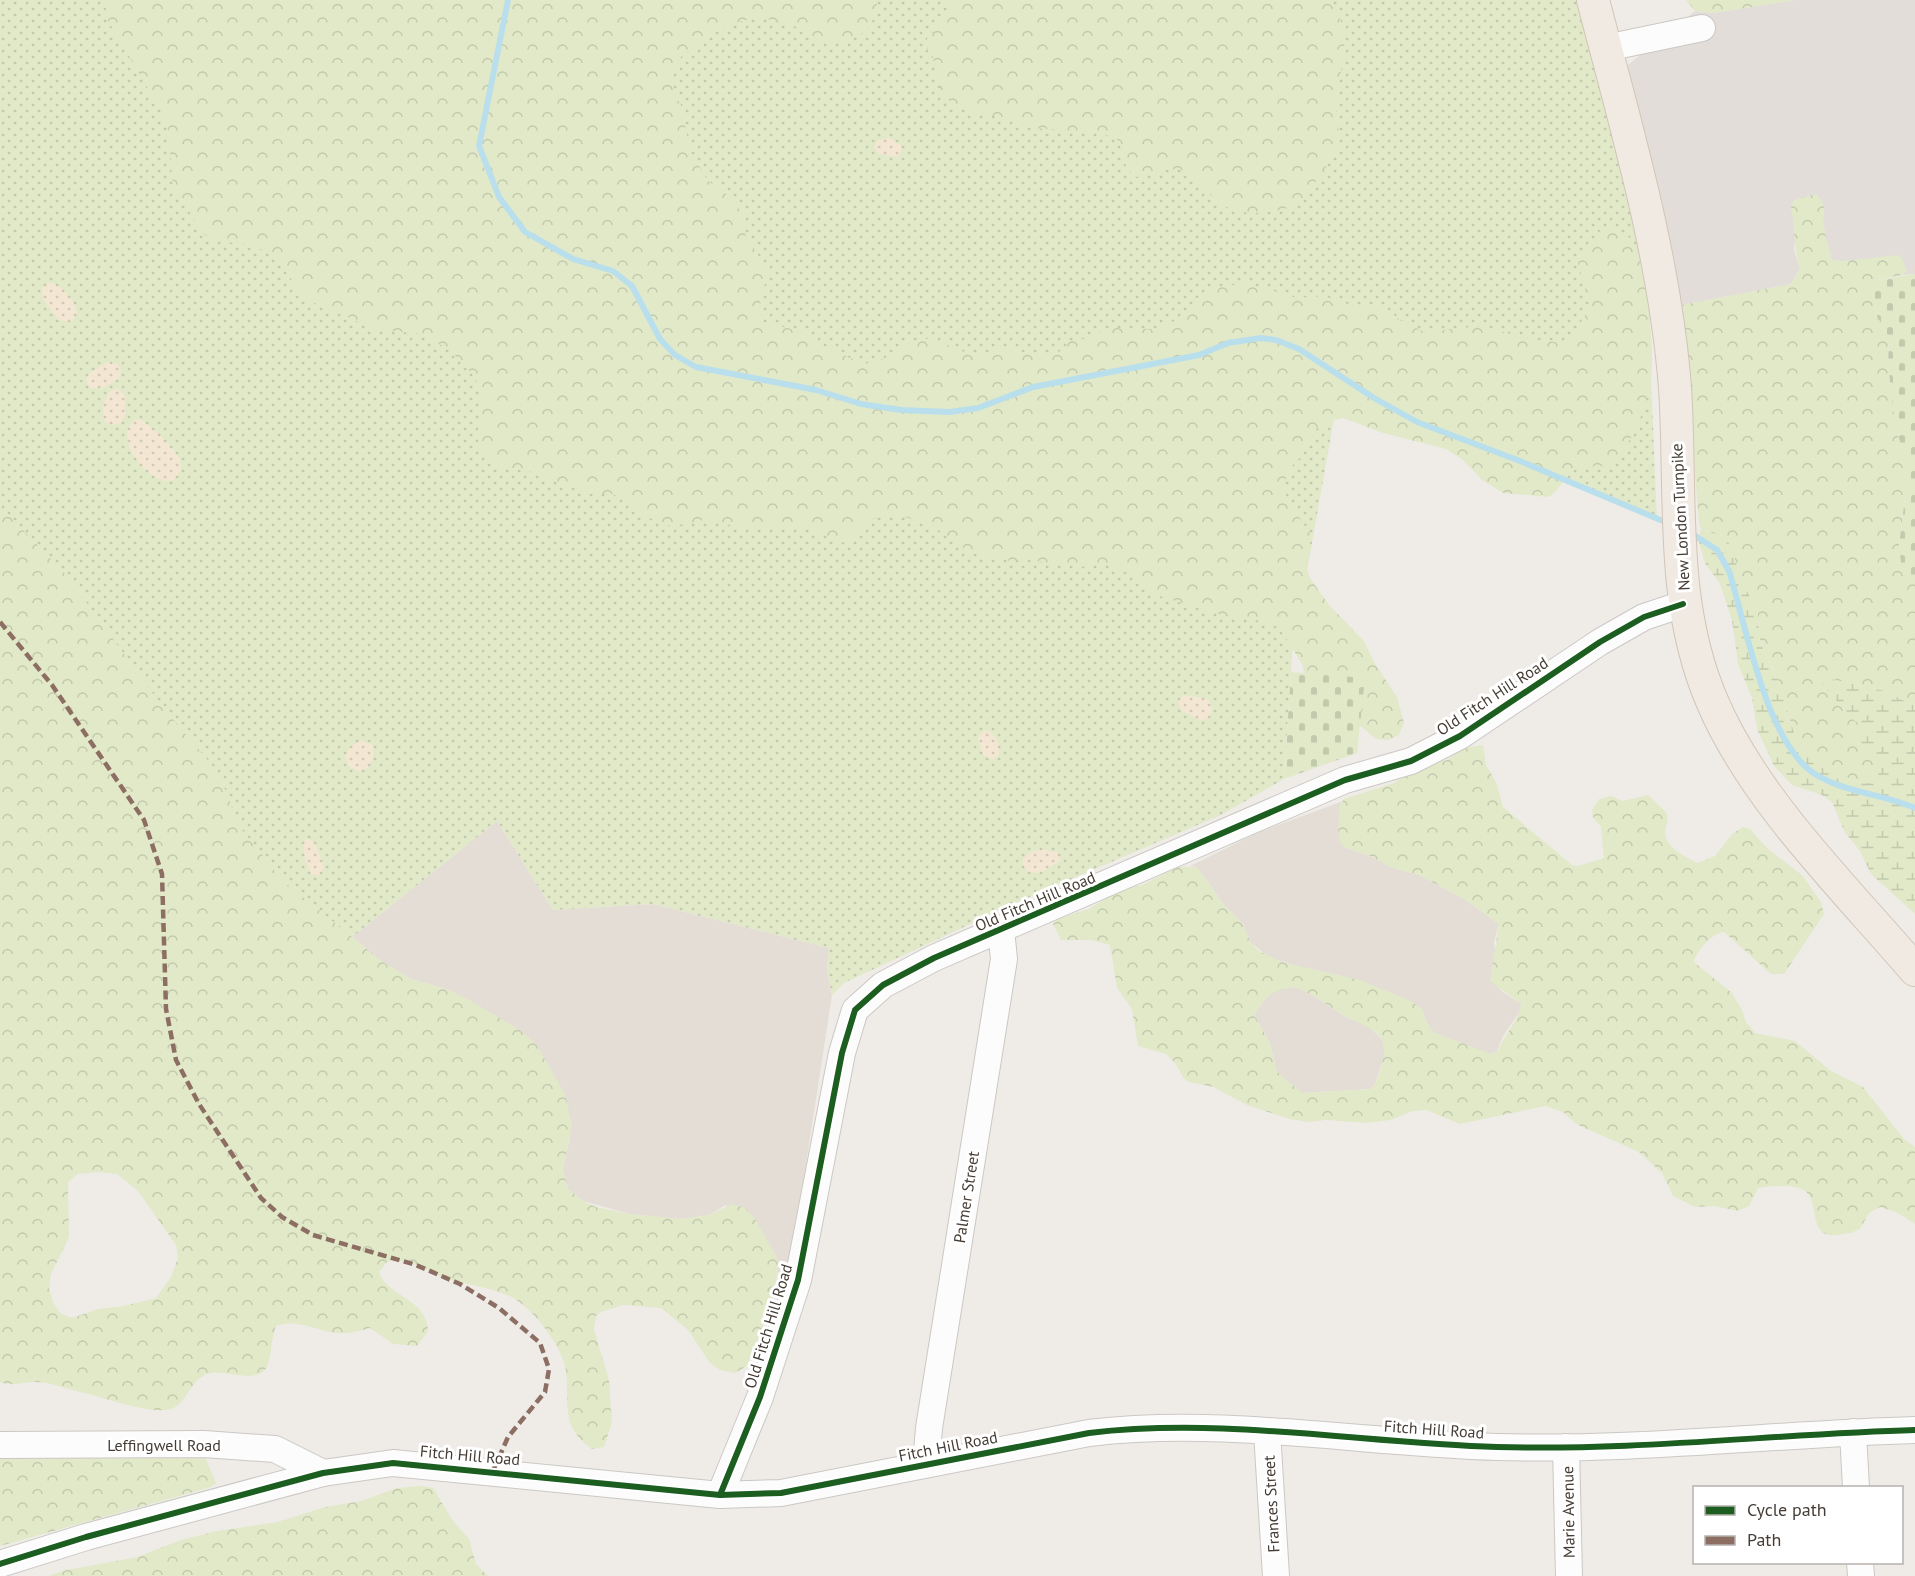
<svg xmlns="http://www.w3.org/2000/svg" width="1915" height="1576" viewBox="0 0 1915 1576" font-family="'PT Sans',sans-serif">
<style>
.residential{fill:#e3ddd6}
.industrial{fill:#e2ddd9}
.grass{fill:url(#grass-dots)}
.forest{fill:url(#forest-crowns);fill-rule:evenodd}
.wetland{fill:url(#wetland-marsh)}
.sand{fill:url(#sand-dots)}
.cemetery{fill:url(#cemetery-stones)}
.lines{fill:none;stroke-linecap:round;stroke-linejoin:round}
.stream{stroke:#badfec;stroke-width:6}
.minor-casing{stroke:#cbc8c4;stroke-width:28}
.major-casing{stroke:#d1c5b6;stroke-width:34}
.minor{stroke:#fdfcfc;stroke-width:26}
.major{stroke:#f0eae3;stroke-width:32}
.quiet{stroke:#8d6e63;stroke-width:4.5;stroke-dasharray:9 4.5;stroke-linecap:butt}
.cycleway-casing{stroke:#fff;stroke-width:10}
.cycleway{stroke:#1b5e20;stroke-width:6}
.labels{text-anchor:middle;dominant-baseline:central;stroke-width:6;stroke-linejoin:round;paint-order:stroke}
.street-label{font-size:16px;fill:#453c35;stroke:#fff}
</style>
<defs>
<pattern id="grass-dots" width="8" height="8" patternUnits="userSpaceOnUse" patternTransform="scale(1.5)"><rect width="8" height="8" fill="#e1e9c9"/><path d="M2 2h.1M6 6h.1" fill="none" stroke="#c2c9ad" stroke-width="1.8" stroke-linecap="round"/></pattern>
<pattern id="forest-crowns" width="20" height="18" patternUnits="userSpaceOnUse" patternTransform="scale(1.5)"><rect width="20" height="18" fill="#e1e9c9"/><path d="M2 6a3 3 0 1 1 6 0M12 15a3 3 0 1 1 6 0" fill="none" stroke="#c2c9ad"/></pattern>
<pattern id="wetland-marsh" width="20" height="14" patternUnits="userSpaceOnUse" patternTransform="scale(1.5)"><rect width="20" height="14" fill="#e1e9c9"/><path d="M1 5h8M5 5V1M11 12h8M15 12V8" fill="none" stroke="#c2c9ad"/></pattern>
<pattern id="sand-dots" width="8" height="8" patternUnits="userSpaceOnUse" patternTransform="scale(1.5)"><rect width="8" height="8" fill="#f3e7d3"/><path d="M2 2h.1M6 6h.1" fill="none" stroke="#d2c7b6" stroke-width="1.8" stroke-linecap="round"/></pattern>
<pattern id="cemetery-stones" width="16" height="16" patternUnits="userSpaceOnUse" patternTransform="scale(1.5)"><rect width="16" height="16" fill="#e1e9c9"/><path d="M2 7V4a2 2 0 0 1 4 0v3zM10 15v-3a2 2 0 0 1 4 0v3z" fill="#c2c9ad"/></pattern>
</defs>
<rect width="100%" height="100%" fill="#efece8"/>
<g class="residential">
<polygon points="1343,801 1340,805 1344,847 1373,857 1390,867 1419,875 1464,899 1499,924 1494,943 1500,990 1521,1004 1521,1010 1503,1036 1497,1051 1491,1054 1477,1051 1433,1032 1426,1021 1422,1009 1360,980 1326,974 1270,958 1250,942 1243,924 1224,905 1197,867 1190,866 1259,832"/>
<polygon points="497,821 553,910 653,904 829,948 827,970 832,995 789,1275 778,1272 777,1258 766,1240 726,1205 709,1215 680,1219 630,1214 583,1201 568,1189 563,1170 570,1137 518,1029 449,990 411,979 384,963 352,937"/>
<polygon points="1294,987 1306,991 1346,1017 1370,1027 1383,1041 1385,1054 1375,1084 1371,1089 1301,1093 1277,1073 1270,1043 1254,1015 1265,999 1275,990"/>
</g>
<polygon class="industrial" points="1795,0 1915,0 1915,274 1902,275 1906,270 1831,260 1823,224 1824,205 1791,206 1796,231 1794,250 1800,268 1791,284 1682,305 1623,69 1695,11 1714,13"/>
<polygon class="grass" points="0,0 1576,0 1634,216 1647,284 1657,520 1524,465 1342,374 1292,655 1284,779 1221,815 1013,904 844,983 832,995 827,970 829,948 653,904 553,910 497,821 337,949 0,543"/>
<g class="forest">
<path d="M 105,0 L 877,0 C 877,35 849,45 818,41 L 809,32 L 783,22 L 760,18 L 742,21 L 713,32 L 681,57 L 670,75 L 674,94 L 681,105 L 690,151 L 708,181 L 725,193 L 743,213 L 746,238 L 766,266 L 768,273 L 758,310 L 764,322 L 803,332 L 820,345 L 864,364 L 883,359 L 912,342 L 931,338 L 974,356 L 1000,348 L 1041,355 L 1061,351 L 1070,341 L 1090,338 L 1108,328 L 1153,329 L 1167,325 L 1179,318 L 1197,298 L 1214,288 L 1246,283 L 1297,298 L 1324,296 L 1357,307 L 1371,305 L 1384,307 L 1400,320 L 1424,332 L 1481,326 L 1534,340 L 1567,343 L 1586,314 L 1589,302 L 1577,260 L 1600,231 C 1614,224 1632,235 1637,249 C 1648,279 1655,351 1651,382 C 1647,410 1631,439 1616,463 L 1611,467 C 1594,466 1576,463 1565,479 C 1559,486 1557,493 1548,497 L 1503,493 L 1481,479 L 1462,459 L 1446,449 L 1383,433 L 1343,418 L 1325,423 L 1315,430 L 1303,454 L 1290,469 L 1283,486 L 1289,504 L 1310,533 L 1306,566 L 1310,578 L 1329,605 L 1364,641 L 1374,662 L 1397,697 L 1404,723 L 1399,735 L 1388,740 L 1376,739 L 1306,680 L 1302,664 L 1289,643 L 1279,628 L 1267,622 L 1222,615 L 1162,597 L 1143,588 L 1130,574 L 1105,564 L 1080,567 L 1029,560 L 1010,561 L 970,553 L 933,526 L 909,518 L 888,514 L 876,517 L 845,543 L 803,527 L 750,529 L 704,520 L 674,526 L 661,525 L 613,494 L 592,494 L 529,471 L 497,467 L 487,460 L 478,443 L 480,387 L 473,375 L 450,350 L 420,334 L 375,329 L 312,302 L 302,294 L 272,253 L 245,244 L 215,241 L 204,234 L 173,187 L 168,130 L 161,111 L 107,19 Z"/>
<path d="M 949,0 L 1329,0 C 1357,33 1338,71 1336,108 C 1335,119 1342,135 1338,145 C 1333,161 1310,187 1301,204 C 1271,214 1233,221 1210,194 C 1202,186 1194,173 1182,170 C 1167,167 1151,175 1136,177 L 1126,167 L 1124,154 L 1117,139 L 1100,133 L 1032,128 L 995,116 L 975,114 L 956,106 L 942,95 L 932,54 L 927,50 L 927,39 L 949,14 Z"/>
<polygon points="1686,0 1795,0 1714,13 1695,11"/>
<path d="M 1817,194 L 1824,205 L 1823,224 L 1832,260 L 1844,261 L 1898,255 L 1902,259 L 1907,271 L 1902,275 L 1876,280 L 1872,285 L 1877,316 L 1889,338 L 1888,364 L 1895,423 L 1906,464 L 1906,489 L 1899,546 L 1908,582 L 1915,584 L 1915,706 L 1885,691 L 1821,677 L 1822,684 C 1835,696 1844,715 1860,724 L 1860,746 L 1881,765 L 1876,783 L 1861,783 L 1820,767 L 1794,733 L 1779,683 L 1760,641 L 1757,609 L 1744,586 L 1729,543 L 1720,534 L 1701,529 L 1699,523 L 1681,311 L 1682,305 L 1791,284 L 1800,268 C 1793,247 1795,227 1791,206 L 1794,200 Z"/>
<path d="M 0,506 L 67,576 L 165,710 L 212,765 L 225,789 L 239,826 L 283,881 L 384,963 L 411,979 L 449,990 L 473,1002 L 518,1029 L 536,1044 L 565,1094 L 572,1125 L 563,1170 L 568,1189 L 583,1201 L 596,1207 L 630,1214 L 680,1219 L 709,1215 L 732,1204 L 745,1208 L 754,1217 L 777,1258 L 778,1272 L 769,1310 L 750,1360 L 747,1366 L 735,1373 L 720,1370 L 710,1363 L 688,1330 L 661,1308 L 623,1305 L 601,1312 L 596,1316 L 594,1329 L 609,1380 L 612,1422 L 604,1447 L 592,1449 C 559,1426 570,1404 566,1371 C 563,1347 531,1305 509,1296 C 491,1288 470,1285 451,1280 C 427,1274 414,1257 387,1262 L 379,1272 C 385,1295 428,1299 428,1331 L 417,1346 L 393,1344 L 370,1328 C 359,1331 349,1334 337,1333 C 317,1331 296,1318 276,1326 C 271,1338 271,1364 265,1370 C 252,1383 226,1370 211,1373 C 190,1377 188,1404 171,1409 C 148,1415 100,1396 76,1391 C 64,1388 49,1382 36,1382 C 24,1382 11,1387 0,1382 ZM 98,1172 L 117,1174 L 138,1191 L 176,1245 L 178,1258 L 171,1277 L 156,1298 L 124,1306 L 98,1309 L 72,1318 L 60,1313 L 53,1302 L 49,1288 L 51,1274 L 69,1237 L 68,1182 L 78,1174 Z"/>
<path d="M 1483,745 L 1486,765 L 1496,782 L 1503,807 L 1572,865 L 1578,866 L 1604,858 L 1601,827 L 1593,817 L 1592,810 L 1599,799 L 1611,796 L 1623,801 L 1648,795 L 1667,813 C 1669,821 1665,826 1665,833 C 1666,848 1685,856 1697,863 L 1715,856 L 1732,834 L 1743,827 L 1750,829 L 1767,848 L 1802,875 L 1821,902 L 1824,914 L 1784,974 L 1771,974 L 1724,932 C 1711,934 1697,950 1694,962 L 1731,992 L 1742,1010 L 1746,1022 L 1755,1033 L 1795,1041 L 1831,1071 L 1863,1087 L 1904,1139 L 1915,1147 L 1915,1224 L 1898,1213 L 1880,1207 L 1869,1213 L 1860,1229 C 1852,1233 1845,1234 1837,1235 C 1807,1239 1820,1201 1805,1191 C 1794,1184 1771,1186 1758,1188 L 1749,1206 L 1738,1211 L 1714,1206 L 1695,1207 L 1673,1196 L 1662,1173 L 1639,1152 L 1578,1125 L 1563,1112 L 1545,1106 L 1460,1124 L 1426,1110 L 1413,1111 L 1390,1120 L 1366,1123 L 1326,1120 L 1308,1122 L 1290,1119 L 1247,1105 L 1213,1087 L 1189,1082 L 1184,1079 L 1175,1063 L 1166,1054 L 1138,1046 L 1132,1009 L 1117,988 L 1110,945 L 1092,940 L 1061,940 L 1053,924 L 1057,919 L 1089,909 L 1117,891 L 1142,885 L 1178,867 L 1197,867 L 1224,905 L 1243,924 L 1250,942 L 1259,951 L 1282,962 L 1360,980 L 1411,1001 L 1422,1009 L 1426,1021 L 1433,1032 L 1491,1054 L 1498,1051 C 1503,1036 1520,1019 1521,1004 L 1490,981 L 1499,924 L 1464,899 L 1419,875 L 1390,867 L 1373,857 L 1344,847 L 1340,842 L 1338,830 L 1340,805 L 1344,799 L 1394,783 L 1416,769 L 1447,760 L 1464,748 ZM 1294,987 C 1312,993 1327,1005 1343,1015 C 1365,1028 1392,1030 1382,1063 C 1379,1072 1378,1082 1371,1089 L 1302,1093 L 1277,1072 L 1270,1043 L 1254,1015 C 1267,995 1270,991 1294,987 Z"/>
<polygon points="193,1454 205,1457 216,1483 211,1487 0,1546 0,1455"/>
<polygon points="421,1486 433,1488 453,1521 469,1539 476,1564 488,1576 49,1576 62,1571 137,1557 181,1540 217,1531 278,1522 325,1507 361,1501 397,1488"/>
</g>
<path class="wetland" d="M 1701,529 L 1720,534 L 1729,543 L 1744,586 L 1757,609 L 1760,642 L 1779,683 L 1794,733 L 1820,767 L 1861,783 L 1875,783 L 1881,766 L 1860,746 L 1860,724 C 1844,715 1835,696 1822,684 L 1821,677 L 1885,691 L 1915,706 L 1915,914 L 1871,874 L 1860,851 L 1844,831 L 1832,802 L 1822,795 L 1792,785 L 1774,766 L 1757,729 L 1752,698 L 1738,664 L 1732,620 L 1720,584 L 1705,563 L 1698,539 Z"/>
<g class="sand">
<polygon points="889,138 901,145 901,152 897,157 879,154 874,148 878,140"/>
<path d="M 49,283 C 61,283 75,301 77,313 L 72,322 L 59,320 L 43,299 L 42,288 Z"/>
<polygon points="108,362 118,364 121,371 119,378 103,388 89,388 86,380 88,374"/>
<polygon points="117,388 125,396 125,416 119,424 110,425 104,420 103,406 109,392"/>
<path d="M 137,419 C 146,419 175,449 179,458 C 183,466 179,474 174,480 C 150,488 108,435 137,419 Z"/>
<polygon points="1184,695 1208,699 1212,708 1209,719 1200,720 1181,710 1178,700"/>
<path d="M 985,730 C 996,733 1000,744 999,755 L 993,760 L 983,755 L 978,737 Z"/>
<polygon points="361,741 372,744 374,754 368,768 358,771 348,765 345,755 351,746"/>
<polygon points="307,838 315,843 324,867 320,875 312,875 305,859 303,843"/>
<polygon points="1042,849 1059,853 1060,861 1040,873 1028,872 1023,866 1023,859 1031,852"/>
</g>
<g class="cemetery">
<polygon points="1915,274 1915,584 1908,582 1902,571 1899,546 1906,489 1906,464 1895,423 1888,364 1889,338 1877,316 1872,285 1876,280"/>
<polygon points="1291,672 1365,678 1357,753 1284,779"/>
</g>
<g class="lines">
<g class="stream">
<polyline points="508,0 479,146 499,197 525,232 573,259 613,271 632,286 660,339 675,355 696,367 816,390 861,404 901,410 949,412 978,408 1033,387 1199,355 1228,343 1261,338 1276,340 1299,349 1374,398 1417,422 1520,461 1670,524"/>
<path d="M 1688,531 L 1717,550 L 1729,571 C 1746,625 1766,743 1815,774 C 1845,793 1884,794 1915,808"/>
</g>
<defs>
<g id="minor">
<polyline points="1606,48 1702,28"/>
<polyline points="1267,1432 1276,1576"/>
<polyline points="1853,1432 1856,1488"/>
<polyline points="0,1445 204,1444 275,1449 323,1473"/>
<polyline points="1566,1447 1569,1576"/>
<polyline points="926,1463 929,1428 1004,959 1001,930"/>
<polyline points="720,1495 760,1397 798,1280 842,1053 855,1010 883,985 934,958 1345,780 1411,761 1460,736 1600,642 1644,617 1683,604"/>
<polyline points="1860,1562 1861,1576"/>
<path d="M 0,1564 L 86,1537 L 323,1473 L 393,1463 L 720,1495 L 781,1493 L 1089,1433 C 1224,1417 1362,1443 1497,1447 C 1636,1451 1776,1434 1915,1430"/>
</g>
<path id="major" d="M 1593,0 C 1626,127 1665,257 1675,388 C 1682,494 1669,601 1712,701 C 1754,800 1845,888 1915,970"/>
</defs>
<use href="#minor" class="minor-casing"/>
<use href="#major" class="major-casing"/>
<use href="#minor" class="minor"/>
<use href="#major" class="major"/>
<polyline class="quiet" points="0,622 52,685 144,820 162,874 166,1009 176,1060 199,1104 261,1198 282,1217 313,1235 416,1265 460,1284 499,1308 540,1343 549,1369 545,1392 508,1437 493,1471"/>
<defs>
<g id="cycleway">
<polyline points="720,1495 760,1397 798,1280 842,1053 855,1010 883,985 934,958 1345,780 1411,761 1460,736 1600,642 1644,617 1683,604"/>
<path d="M 0,1564 L 86,1537 L 323,1473 L 393,1463 L 720,1495 L 781,1493 L 1089,1433 C 1224,1417 1362,1443 1497,1447 C 1636,1451 1776,1434 1915,1430"/>
</g>
</defs>
<use href="#cycleway" class="cycleway-casing"/>
<use href="#cycleway" class="cycleway"/>
</g>
<g class="labels">
<g class="street-label">
<text transform="translate(1680 517) rotate(-93)">New London Turnpike</text>
<text transform="translate(1492 696) rotate(-33)">Old Fitch Hill Road</text>
<text transform="translate(1035 901) rotate(-23)">Old Fitch Hill Road</text>
<text transform="translate(966 1197) rotate(-81)">Palmer Street</text>
<text transform="translate(768 1326) rotate(-73)">Old Fitch Hill Road</text>
<text transform="translate(1434 1429) rotate(4)">Fitch Hill Road</text>
<text x="164" y="1445">Leffingwell Road</text>
<text transform="translate(948 1446) rotate(-11)">Fitch Hill Road</text>
<text transform="translate(470 1455) rotate(5)">Fitch Hill Road</text>
<text transform="translate(1271 1504) rotate(-93)">Frances Street</text>
<text transform="translate(1568 1512) rotate(-91)">Marie Avenue</text>
</g>
</g>
<rect x="1693" y="1486" width="210" height="78" fill="#ffffff" stroke="#b5b1ae" stroke-width="1.5"/>
<rect x="1705" y="1506" width="30" height="9" fill="#1b5e20" stroke="#b5b1ae" stroke-width="1.5"/>
<text x="1747" y="1516" font-size="18" fill="#453c35">Cycle path</text>
<rect x="1705" y="1536" width="30" height="9" fill="#8d6e63" stroke="#b5b1ae" stroke-width="1.5"/>
<text x="1747" y="1546" font-size="18" fill="#453c35">Path</text>
</svg>
